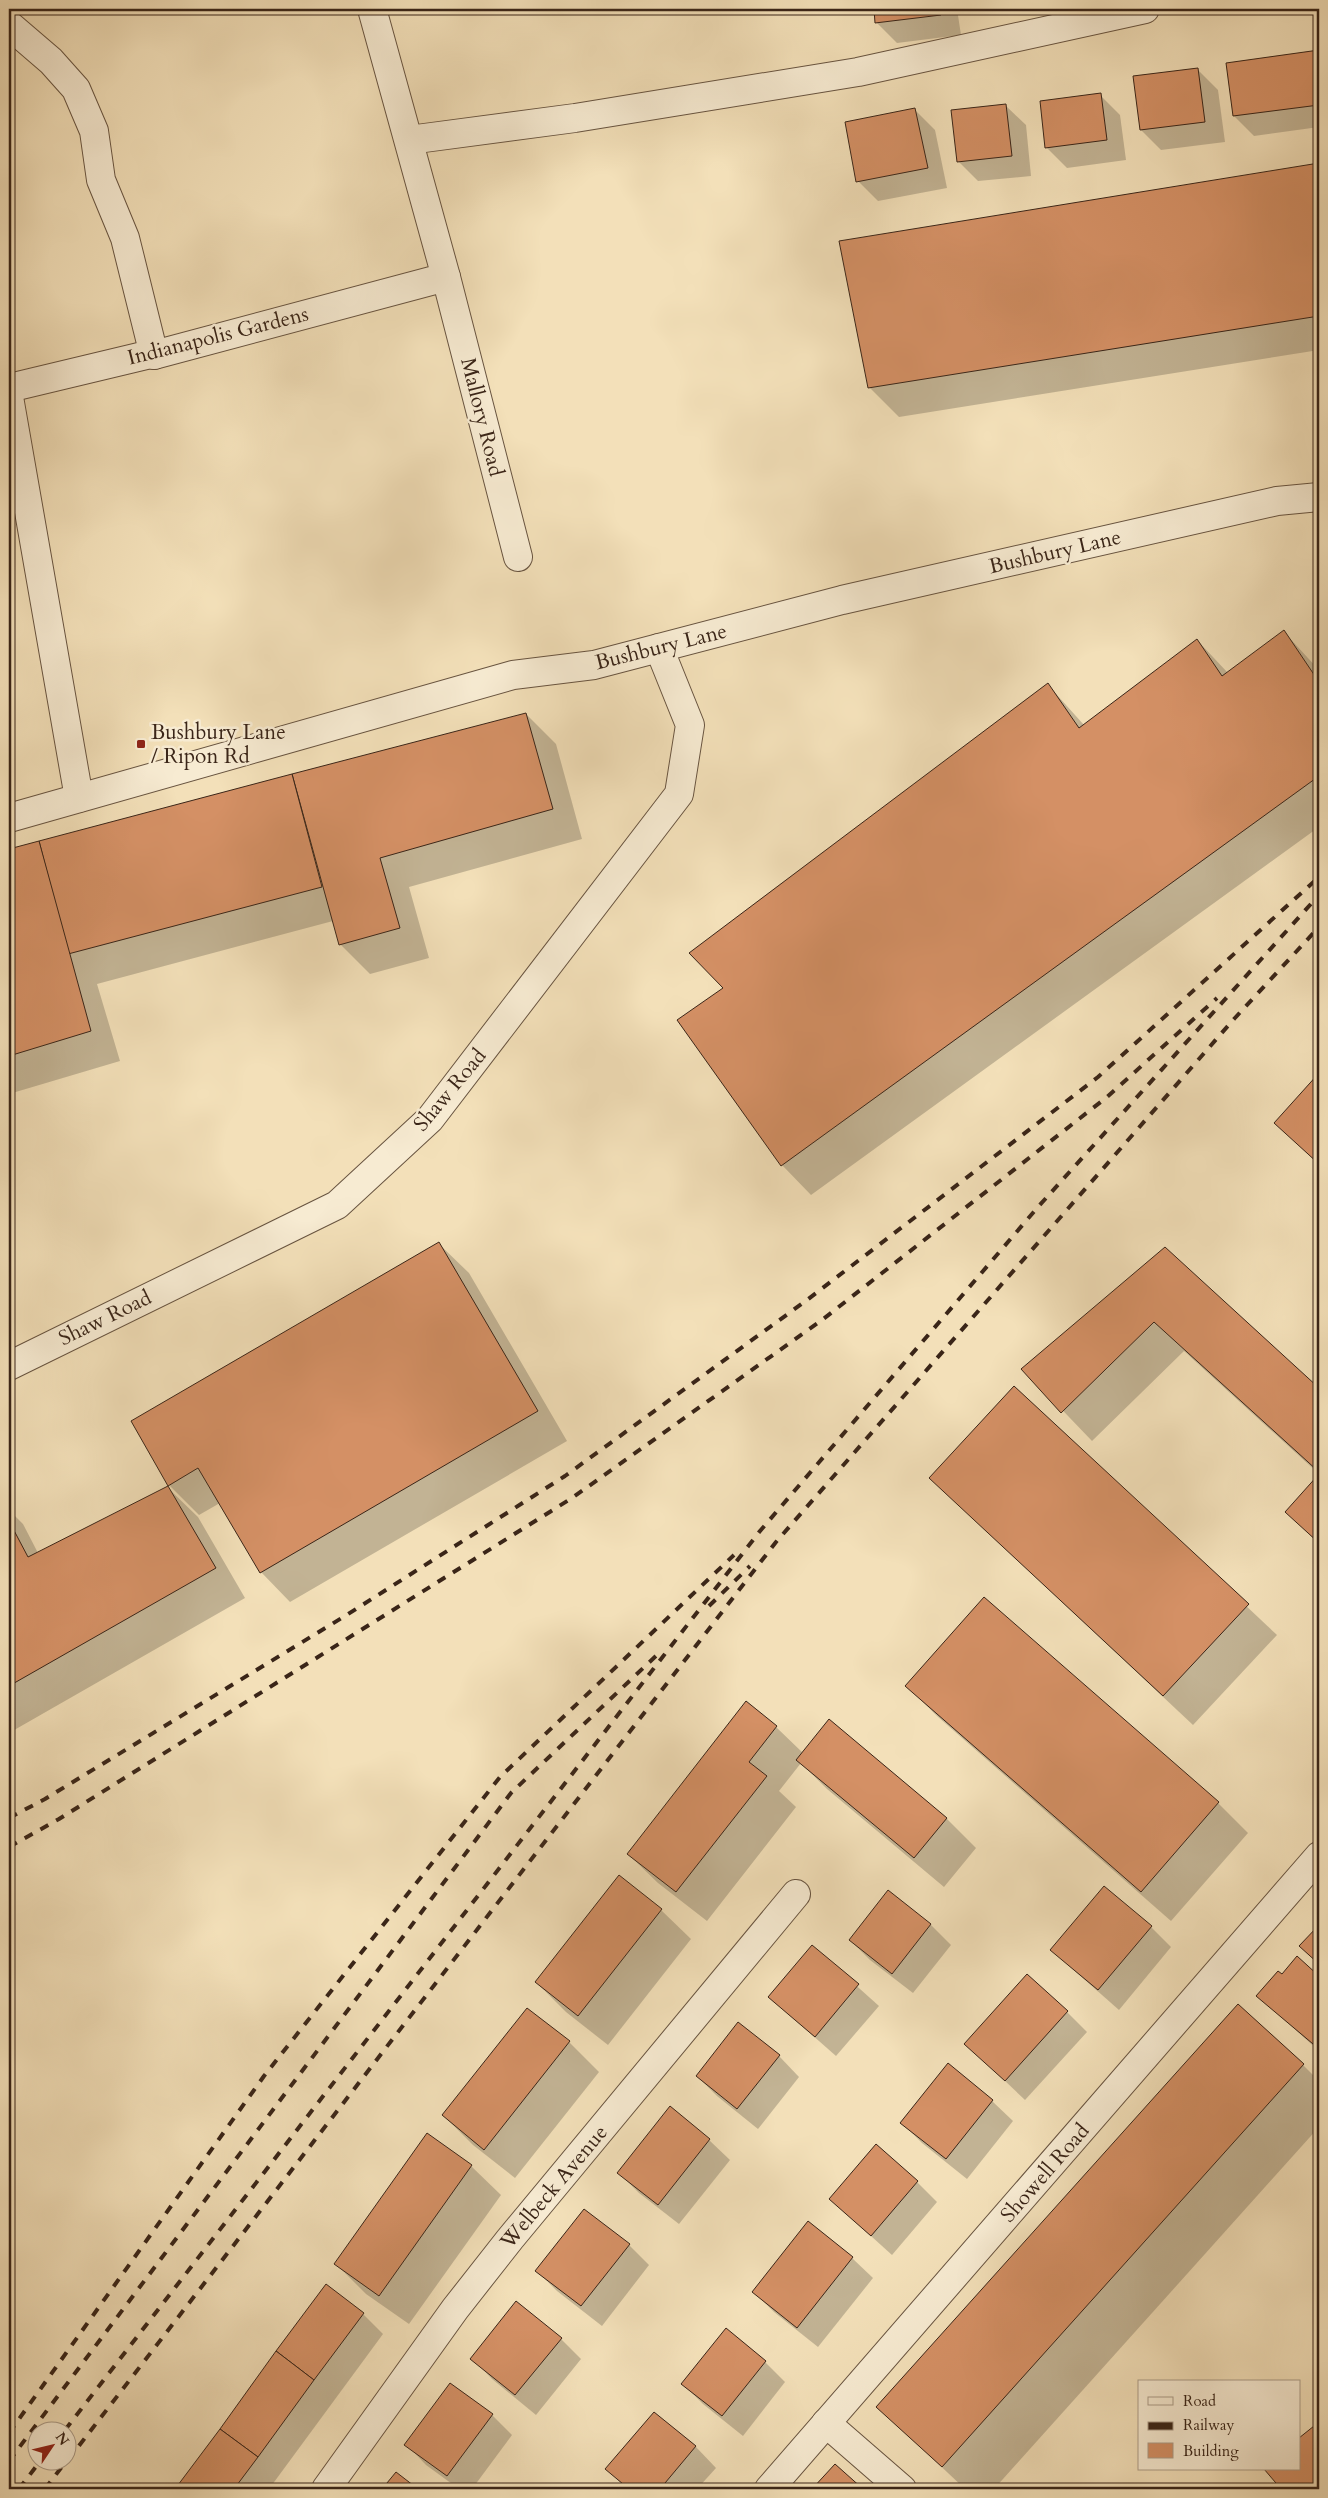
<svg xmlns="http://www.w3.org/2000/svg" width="1328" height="2498" viewBox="0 0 1328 2498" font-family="Cardo,serif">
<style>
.shadow{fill:#0003}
.building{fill:#d49065;stroke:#3a2518}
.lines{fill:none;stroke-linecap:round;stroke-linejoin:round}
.minor-casing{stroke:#685440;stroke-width:30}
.minor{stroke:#f7ebd2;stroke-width:28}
.rail{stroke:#3a2518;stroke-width:4;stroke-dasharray:9 9;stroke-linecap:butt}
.poi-dot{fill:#8f2418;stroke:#f7ebd2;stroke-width:2}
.labels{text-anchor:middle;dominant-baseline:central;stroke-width:5;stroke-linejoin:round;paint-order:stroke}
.street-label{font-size:21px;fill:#3a2518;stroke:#f7ebd2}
.poi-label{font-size:21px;fill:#3a2518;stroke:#f7ebd2;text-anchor:start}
</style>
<rect width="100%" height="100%" fill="#f3e0b9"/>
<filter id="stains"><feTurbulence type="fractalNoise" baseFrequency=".004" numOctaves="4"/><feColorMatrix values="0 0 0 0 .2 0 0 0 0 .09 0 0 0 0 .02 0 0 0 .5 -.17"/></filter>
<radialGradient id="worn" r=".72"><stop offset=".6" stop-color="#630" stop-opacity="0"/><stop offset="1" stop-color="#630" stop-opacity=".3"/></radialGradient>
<g class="shadow">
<polygon points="875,9 957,9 961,35 897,43 877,23"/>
<polygon points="1054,9 1123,9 1065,20"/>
<polygon points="1319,51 1319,127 1254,136 1234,116 1227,64"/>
<polygon points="1198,70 1218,90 1225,142 1161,150 1141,130"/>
<polygon points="1100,95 1120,115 1126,160 1067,168 1046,147"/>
<polygon points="1005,105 1026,125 1031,176 978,181 958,161"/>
<polygon points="915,110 935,130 947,188 878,201 858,181"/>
<polygon points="1319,165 1319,350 899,417 869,387 840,242"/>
<polygon points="1284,632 1319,670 1319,827 811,1195 782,1165 725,989 1048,685 1084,725 1197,640 1228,673"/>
<polygon points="526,714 556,744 582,839 409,887 429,958 370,974 340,944 333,921 97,984 120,1061 9,1094 9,850"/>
<polygon points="1319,1075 1319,1165 1276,1123"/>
<polygon points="439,1244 469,1273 567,1441 290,1602 261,1572 220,1503 199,1515 169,1485"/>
<polygon points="1165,1248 1319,1390 1319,1474 1184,1351 1092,1441 1023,1369"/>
<polygon points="1014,1388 1277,1635 1193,1725 930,1478"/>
<polygon points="1319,1476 1319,1544 1287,1512"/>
<polygon points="168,1488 198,1517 245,1598 9,1733 9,1510 23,1524 38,1553"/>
<polygon points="984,1598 1218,1803 1248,1833 1171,1921 937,1716 907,1686"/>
<polygon points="776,1727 803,1753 946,1818 976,1848 944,1887 827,1789 801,1763 779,1791 796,1807 707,1921 658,1883 628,1854"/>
<polygon points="889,1891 931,1925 951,1945 913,1993 870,1960 850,1940"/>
<polygon points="661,1910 691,1939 608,2045 566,2012 536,1982"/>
<polygon points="1151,1927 1171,1947 1119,2010 1051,1950"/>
<polygon points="812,1946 879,2006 836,2056 769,1997"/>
<polygon points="1297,1958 1319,1977 1319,2051 1258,1996 1282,1976"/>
<polygon points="1067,2012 1087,2032 1025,2100 966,2044"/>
<polygon points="738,2024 779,2056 799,2077 758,2129 717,2096 697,2076"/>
<polygon points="569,2042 599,2072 515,2178 473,2145 443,2115"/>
<polygon points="948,2065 992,2101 1013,2121 967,2179 922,2143 902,2123"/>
<polygon points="1303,2065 1319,2081 1319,2127 994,2489 965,2489 878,2407"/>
<polygon points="709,2140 730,2160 679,2224 639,2193 619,2173"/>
<polygon points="471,2166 501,2195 409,2324 366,2294 336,2264"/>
<polygon points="917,2182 937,2202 892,2255 830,2199"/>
<polygon points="629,2245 649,2265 602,2326 557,2291 537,2271"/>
<polygon points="852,2258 873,2278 818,2347 774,2312 754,2292"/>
<polygon points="326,2286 363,2314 383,2334 269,2489 177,2489"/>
<polygon points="561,2339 581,2359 536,2415 492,2379 472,2358"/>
<polygon points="765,2362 785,2382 743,2436 703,2404 683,2384"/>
<polygon points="654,2413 696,2447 716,2468 697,2489 627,2489 607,2469"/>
<polygon points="492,2415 512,2435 472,2489 459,2489 426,2465 406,2444"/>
<polygon points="1319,2424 1319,2489 1282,2489 1266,2469 1299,2469 1299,2440"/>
</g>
<g class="building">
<polygon points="874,9 940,9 941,15 875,23"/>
<polygon points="1319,50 1319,105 1233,116 1226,63"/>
<polygon points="1198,68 1205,122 1140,130 1133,76"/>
<polygon points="1101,93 1107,140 1045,148 1040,101"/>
<polygon points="1006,104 1012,156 957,162 951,110"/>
<polygon points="915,108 928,168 856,182 845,122"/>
<polygon points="1319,163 1319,316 868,388 839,241"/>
<polygon points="1284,630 1319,682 1319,776 781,1166 677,1020 723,988 689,953 1048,683 1079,728 1197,639 1222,676"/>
<polygon points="526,713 553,809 380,858 400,928 339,945 292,774"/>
<polygon points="292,774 322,887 68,954 39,841"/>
<polygon points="39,841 91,1031 9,1056 9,849"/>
<polygon points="1319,1073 1319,1164 1274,1123"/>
<polygon points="439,1242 538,1411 260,1573 198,1468 168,1486 131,1421"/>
<polygon points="1165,1247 1319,1388 1319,1472 1154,1322 1061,1413 1021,1369"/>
<polygon points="1014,1386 1249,1604 1163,1696 929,1478"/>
<polygon points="1319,1474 1319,1543 1285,1512"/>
<polygon points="168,1486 216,1568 9,1686 9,1521 28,1557"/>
<polygon points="984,1597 1219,1802 1141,1892 905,1686"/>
<polygon points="746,1701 777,1726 749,1762 767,1776 676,1892 627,1854"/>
<polygon points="829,1719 947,1818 914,1858 796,1760"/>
<polygon points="619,1875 662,1909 578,2016 535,1982"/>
<polygon points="1104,1886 1152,1926 1098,1990 1050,1950"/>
<polygon points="888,1890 931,1924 892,1974 849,1940"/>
<polygon points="1319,1925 1319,1964 1299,1946"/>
<polygon points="812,1945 859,1984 815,2037 768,1997"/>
<polygon points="1297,1956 1319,1976 1319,2049 1256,1996 1278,1971 1282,1974"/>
<polygon points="1027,1974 1068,2011 1005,2081 964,2044"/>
<polygon points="1238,2004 1304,2064 942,2467 876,2407"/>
<polygon points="527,2008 570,2041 484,2150 442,2115"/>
<polygon points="738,2022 780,2055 737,2109 696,2076"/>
<polygon points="948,2063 993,2100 946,2159 900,2123"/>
<polygon points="670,2106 710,2139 658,2205 617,2173"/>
<polygon points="427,2133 472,2165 379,2296 334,2264"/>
<polygon points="876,2144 918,2181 871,2236 829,2199"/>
<polygon points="584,2209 630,2244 581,2306 535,2271"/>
<polygon points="808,2221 853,2257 797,2328 752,2292"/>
<polygon points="326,2284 364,2313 314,2380 276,2351"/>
<polygon points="516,2301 562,2338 515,2395 470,2359"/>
<polygon points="726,2328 766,2361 722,2416 681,2384"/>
<polygon points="276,2351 314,2380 258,2457 220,2429"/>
<polygon points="450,2383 493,2414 447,2476 404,2445"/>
<polygon points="654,2412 696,2446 660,2489 629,2489 605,2469"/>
<polygon points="1319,2422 1319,2487 1316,2489 1281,2489 1264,2469 1299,2469 1299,2438"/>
<polygon points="220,2429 258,2457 234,2489 175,2489"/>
<polygon points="835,2464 863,2489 812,2489"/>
<polygon points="396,2472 418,2489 382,2489"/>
</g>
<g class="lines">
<defs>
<g id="minor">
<polyline points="9,25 51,61 76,89 94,131 101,180 125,238 154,355"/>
<polyline points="409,140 575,118 858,72 1145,9"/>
<polyline points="446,277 518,557"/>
<polyline points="9,388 151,354 154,355 446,277 372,9"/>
<polyline points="9,397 79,798"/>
<polyline points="9,818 513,675 594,665 842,600 1277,501 1319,497"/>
<polyline points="9,1366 337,1205 430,1119 679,794 690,725 659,648"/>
<polyline points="826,2423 902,2489"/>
<polyline points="326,2489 455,2309 510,2239 796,1894"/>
<polyline points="769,2489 1319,1856"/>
</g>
</defs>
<use href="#minor" class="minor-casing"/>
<use href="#minor" class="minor"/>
<g class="rail">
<polyline points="709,1606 750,1566"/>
<polyline points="9,1818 45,1799 345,1616 565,1476 807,1300 1098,1077 1319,877"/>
<polyline points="9,1847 59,1819 572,1498 822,1320 1107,1097 1217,998"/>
<polyline points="65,2430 760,1531 1038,1207 1319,895"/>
<polyline points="9,2433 264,2076 500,1777 734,1555"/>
<polyline points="68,2460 776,1542 1234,1019 1319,927"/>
<polyline points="9,2461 511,1793 658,1654"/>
<polyline points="19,2489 41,2460"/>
<polyline points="45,2489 67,2460"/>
</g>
</g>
<rect class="poi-dot" x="136" y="739" width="10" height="10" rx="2.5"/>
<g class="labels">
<g class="street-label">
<text transform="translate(218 336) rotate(-14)">Indianapolis Gardens</text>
<text transform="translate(482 417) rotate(76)">Mallory Road</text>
<text transform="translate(1055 552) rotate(-13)">Bushbury Lane</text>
<text transform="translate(661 647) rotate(-14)">Bushbury Lane</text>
<text transform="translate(450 1090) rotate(-50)">Shaw Road</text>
<text transform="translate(105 1318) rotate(-26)">Shaw Road</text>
<text transform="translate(1045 2173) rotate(-49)">Showell Road</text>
<text transform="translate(554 2187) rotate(-50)">Welbeck Avenue</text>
</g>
<g class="poi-label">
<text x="151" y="732">Bushbury Lane<tspan x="151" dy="24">/ Ripon Rd</tspan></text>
</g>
</g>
<rect width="1328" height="2498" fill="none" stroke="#f3e0b9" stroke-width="30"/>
<rect x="10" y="10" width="1308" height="2478" fill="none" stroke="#3a2518" stroke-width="2.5"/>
<rect x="15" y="15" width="1298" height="2468" fill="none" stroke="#3a2518"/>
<rect x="1138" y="2380" width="162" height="90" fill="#f7ebd2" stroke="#ab9c88"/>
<rect x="1148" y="2397" width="25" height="8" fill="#f7ebd2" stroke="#ab9c88"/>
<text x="1183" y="2406" font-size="15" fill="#3a2518">Road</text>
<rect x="1148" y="2422" width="25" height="8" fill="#3a2518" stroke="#ab9c88"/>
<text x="1183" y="2430" font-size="15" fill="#3a2518">Railway</text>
<rect x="1148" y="2443" width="25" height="15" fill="#d49065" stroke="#ab9c88"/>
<text x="1183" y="2456" font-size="15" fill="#3a2518">Building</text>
<g transform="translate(52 2446) rotate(55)"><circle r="24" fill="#f7ebd2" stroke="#ab9c88"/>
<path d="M0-4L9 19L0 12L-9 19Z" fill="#8f2418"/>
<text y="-8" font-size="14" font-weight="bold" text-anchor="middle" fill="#3a2518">N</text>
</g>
<rect width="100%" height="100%" filter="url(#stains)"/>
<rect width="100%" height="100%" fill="url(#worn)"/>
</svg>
